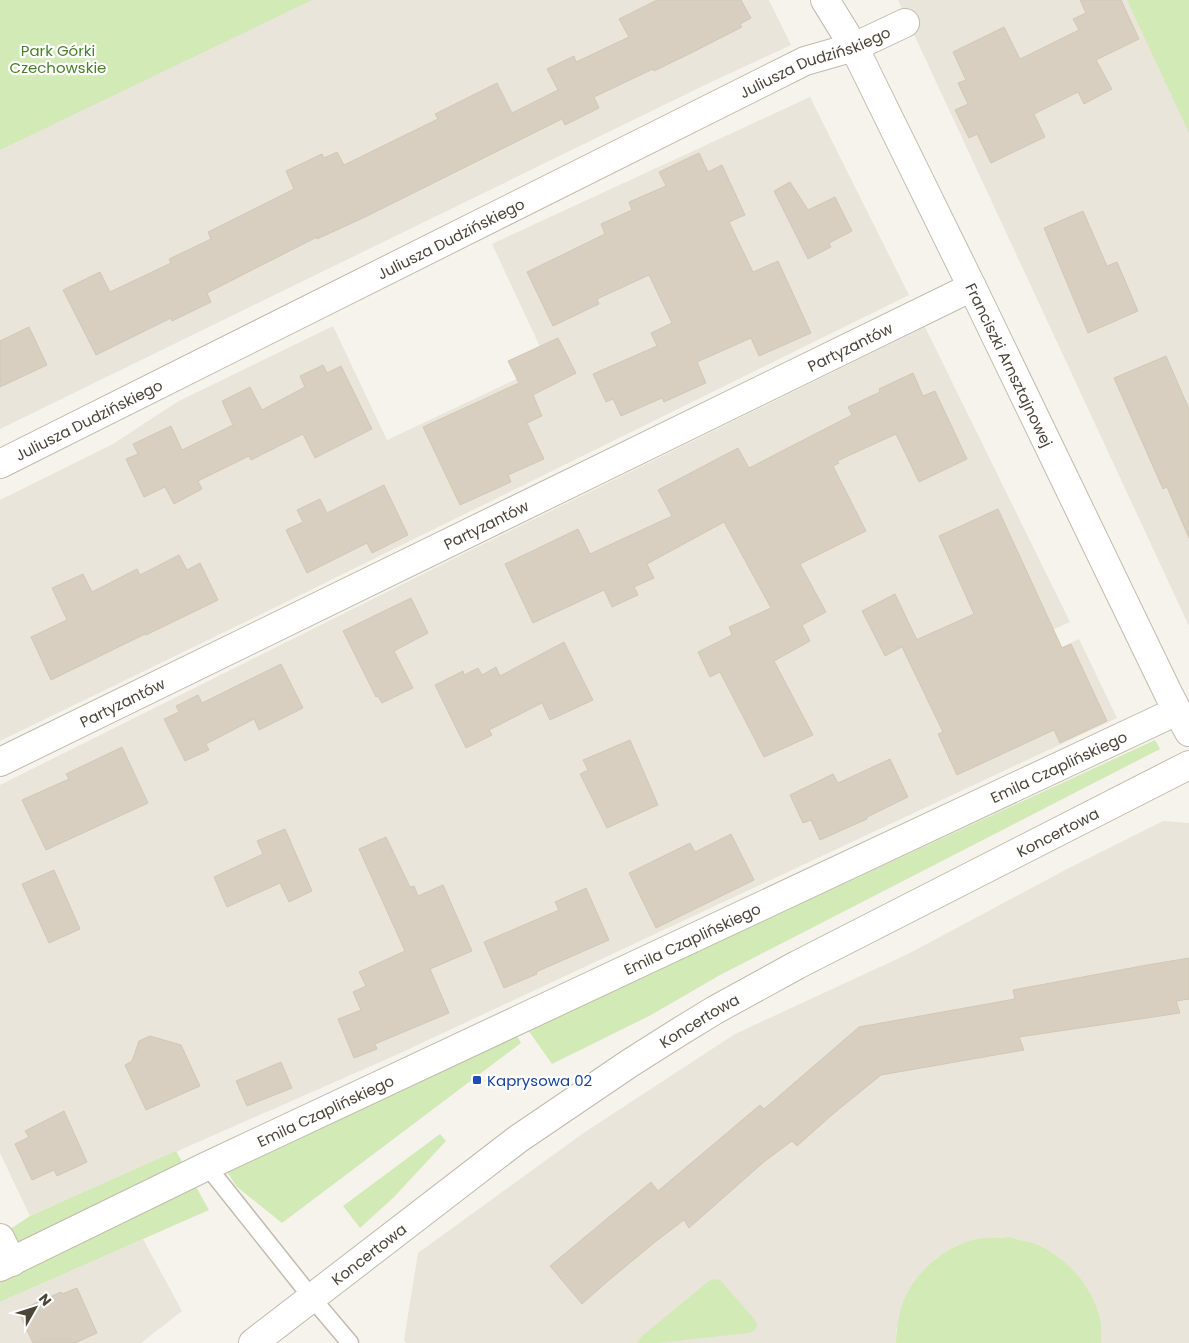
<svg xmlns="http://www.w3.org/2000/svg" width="1189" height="1343" viewBox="0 0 1189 1343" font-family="Poppins,sans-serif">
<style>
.residential{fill:#eae5da}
.green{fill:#d2eab5}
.building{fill:#d8cfc1;stroke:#d3c7b4}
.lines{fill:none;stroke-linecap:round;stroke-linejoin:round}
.service-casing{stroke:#c2bbae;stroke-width:19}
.minor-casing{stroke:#c2bbae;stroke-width:30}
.tertiary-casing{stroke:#c2bbae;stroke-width:30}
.service{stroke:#fff;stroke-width:16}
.minor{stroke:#fff;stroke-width:28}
.tertiary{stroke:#fff;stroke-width:28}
.transit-dot{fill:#1a4fb4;stroke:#fff;stroke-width:2}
.labels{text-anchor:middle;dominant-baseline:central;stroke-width:4.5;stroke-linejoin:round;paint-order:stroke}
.park-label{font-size:15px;fill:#4a7f2a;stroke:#fff}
.street-label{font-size:15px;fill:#4b4439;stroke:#fff}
.transit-label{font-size:15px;fill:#164399;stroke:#fff;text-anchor:start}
</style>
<rect width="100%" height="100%" fill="#f6f3ec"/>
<g class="residential">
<polygon points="311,0 769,0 791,45 707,84 0,429 0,149"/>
<polygon points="898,0 1132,0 1189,117 1189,626"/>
<polygon points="810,97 909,295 276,607 0,741 0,500 113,444 177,402 333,326 387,440 548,364 492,244"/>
<polygon points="925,327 1070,622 994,657 1002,674 1079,639 1117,718 396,1055 30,1216 0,1153 0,785 457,557"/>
<polygon points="1163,821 1189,823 1189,1343 1101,1343 1100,1320 1089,1291 1059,1257 1036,1244 1009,1237 982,1238 957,1246 934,1260 896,1329 896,1343 406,1343 404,1340 418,1253 585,1132 735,1034 908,954 1069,868"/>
<polygon points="143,1239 182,1311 141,1343 0,1343 0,1302"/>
</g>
<g class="green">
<polygon points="0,0 312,0 0,150"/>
<polygon points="1127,0 1189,0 1189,133"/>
<polygon points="1155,740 1160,749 720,975 651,1015 552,1064 528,1030"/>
<polygon points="517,1036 521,1043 282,1223 237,1187 227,1172"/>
<polygon points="440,1134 446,1141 394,1197 360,1228 343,1206"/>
<polygon points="176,1151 209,1210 0,1302 0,1236 30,1216"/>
<path d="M 1009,1237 C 1018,1240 1028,1241 1036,1244 C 1068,1258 1092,1286 1100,1319 C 1102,1327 1101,1335 1101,1343 L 896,1343 C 896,1330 898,1317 902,1305 C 914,1271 947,1244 982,1238 C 991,1237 1001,1238 1009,1237 Z"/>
<polygon points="714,1279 720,1280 755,1320 757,1325 755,1330 749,1333 657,1343 637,1343 641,1337 709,1281"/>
</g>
<g class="building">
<polygon points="657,0 741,0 751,18 740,24 742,27 691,53 654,71 653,69 594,97 599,108 565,125 562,119 363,218 317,239 317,237 207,293 211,302 172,321 171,318 96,355 63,290 100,272 110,292 171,263 169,259 211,239 208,232 294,189 286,171 322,154 324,158 337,152 344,165 438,119 435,114 497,83 512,113 558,90 547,69 574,56 576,62 629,37 619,19"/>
<polygon points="1080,0 1121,0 1139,39 1096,60 1112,89 1084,104 1078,92 1034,114 1045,137 991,163 977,134 969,138 955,110 968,104 958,83 966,80 953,52 1004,27 1020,59 1079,30 1073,19 1086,13"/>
<polygon points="699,153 708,172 722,165 745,215 729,222 753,272 778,261 811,333 759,356 751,338 697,362 706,383 664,402 662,398 621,416 613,399 606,402 593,374 657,346 651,333 672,323 649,275 597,299 599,304 553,326 527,272 605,234 601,224 632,210 629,202 666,186 659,172"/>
<polygon points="790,182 808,210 835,197 852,231 829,243 831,247 808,259 774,191"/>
<polygon points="1083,211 1107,266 1117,262 1138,311 1088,333 1044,228"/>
<polygon points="29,327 47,365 0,387 0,341"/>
<polygon points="558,338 576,373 533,395 542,416 527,423 544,459 508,475 511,482 460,505 423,427 519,383 508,361"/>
<polygon points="1166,356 1189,409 1189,538 1167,487 1163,489 1114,378"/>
<polygon points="323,365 327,373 341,366 372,429 315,458 303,434 251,460 249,456 198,481 202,489 174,504 165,487 144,497 126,459 138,454 133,444 171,426 182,450 233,425 222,401 250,387 262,410 305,387 300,376"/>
<polygon points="913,373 923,396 935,391 967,459 919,482 896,434 837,461 839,463 833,466 866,531 800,564 826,612 802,625 810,641 774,661 813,735 764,757 720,672 710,677 698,652 732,635 729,627 771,608 724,522 647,564 654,578 634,587 638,595 612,607 604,590 533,623 505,564 578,529 590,554 672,516 658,490 738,448 749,468 852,415 848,407 880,392 879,389"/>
<polygon points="384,485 408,535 372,553 367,543 307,573 286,530 303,522 297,510 320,499 327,513"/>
<polygon points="998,509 1062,648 1071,644 1107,721 1060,743 1054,730 957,775 938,734 943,732 902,647 885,656 862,611 895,594 917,640 916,640 974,614 939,536"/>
<polygon points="179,555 187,570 200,563 218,600 146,635 145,634 51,680 31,637 67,620 52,588 83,574 92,592 137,569 140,575"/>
<polygon points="411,598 428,633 394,651 413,688 382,703 378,696 376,697 343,631"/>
<polygon points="564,642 593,700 550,720 542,703 489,730 492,735 466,748 435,685 463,671 464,675 478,668 482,675 496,667 500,676"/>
<polygon points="281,664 303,708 259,730 254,719 206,744 209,750 185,761 164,719 179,712 176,706 198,695 202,703"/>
<polygon points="630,740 658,805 607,828 580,774 588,770 583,760"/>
<polygon points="122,747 148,803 46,850 22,800 69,779 66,774"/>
<polygon points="890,759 908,797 867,817 867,819 820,840 811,820 803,823 790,795 833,774 838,783"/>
<polygon points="285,829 312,891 289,902 280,883 227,907 214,877 263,854 257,841"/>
<polygon points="731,834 754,880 656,928 629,873 690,843 695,852"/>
<polygon points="386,837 410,887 414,886 418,896 443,885 472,951 430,969 449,1013 375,1044 377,1049 354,1058 338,1019 361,1010 353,992 366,986 359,972 405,951 359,849"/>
<polygon points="54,870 80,929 49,943 22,884"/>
<polygon points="586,888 609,940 536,972 537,974 504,988 484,942 559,910 555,902"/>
<polygon points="1189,958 1189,999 1176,1001 1180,1013 1019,1037 1024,1050 881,1075 833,1114 797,1146 792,1141 765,1161 689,1228 684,1220 655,1242 608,1281 582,1304 550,1266 651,1182 658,1191 760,1105 764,1109 859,1027 1015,999 1013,990 1147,965"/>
<polygon points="150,1036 181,1045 200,1086 146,1110 125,1065 132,1061 139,1041"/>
<polygon points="281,1062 292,1088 247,1106 236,1081"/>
<polygon points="64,1111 87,1162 57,1176 54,1170 32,1180 15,1144 29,1137 25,1131"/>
<polygon points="77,1288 97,1333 75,1343 33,1343 18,1311 61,1292 62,1294"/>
</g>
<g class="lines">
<defs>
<polyline id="service" points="207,1166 312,1298 350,1343"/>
<g id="minor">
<path id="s1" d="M 825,0 L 854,47 L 880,100 L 972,287 L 1170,697 L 1189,732"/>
<path id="s2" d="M 0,464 L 805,61 L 854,47 L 905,23"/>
<path id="s3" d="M 0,762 L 972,287"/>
<polyline points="0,1238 12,1262"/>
<path id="s4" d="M 0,1267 L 207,1166 L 1177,711"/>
</g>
<g id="tertiary">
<path id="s5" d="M 253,1343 L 518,1139 L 630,1063 L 679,1032 L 715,1010 L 797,965 L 1189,765"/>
</g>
</defs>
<use href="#service" class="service-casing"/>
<use href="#minor" class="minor-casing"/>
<use href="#tertiary" class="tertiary-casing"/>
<use href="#service" class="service"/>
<use href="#minor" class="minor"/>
<use href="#tertiary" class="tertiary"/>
</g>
<rect class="transit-dot" x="472" y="1075" width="10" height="10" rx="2.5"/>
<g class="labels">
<g class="park-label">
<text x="58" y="50">Park Górki<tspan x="58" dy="17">Czechowskie</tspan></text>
</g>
<g class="street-label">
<text stroke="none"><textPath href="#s2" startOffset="909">Juliusza Dudzińskiego</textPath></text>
<text stroke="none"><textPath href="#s2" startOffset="504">Juliusza Dudzińskiego</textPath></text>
<text stroke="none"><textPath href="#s3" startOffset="946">Partyzantów</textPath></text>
<text stroke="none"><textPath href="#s1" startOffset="409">Franciszki Arnsztajnowej</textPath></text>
<text stroke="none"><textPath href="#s2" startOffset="99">Juliusza Dudzińskiego</textPath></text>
<text stroke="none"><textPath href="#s3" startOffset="541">Partyzantów</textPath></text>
<text stroke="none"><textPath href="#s3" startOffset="136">Partyzantów</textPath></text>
<text stroke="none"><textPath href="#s4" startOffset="1171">Emila Czaplińskiego</textPath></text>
<text stroke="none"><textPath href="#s5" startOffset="956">Koncertowa</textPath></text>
<text stroke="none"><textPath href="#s4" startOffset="766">Emila Czaplińskiego</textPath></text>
<text stroke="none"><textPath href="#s5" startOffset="551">Koncertowa</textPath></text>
<text stroke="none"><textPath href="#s4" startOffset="361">Emila Czaplińskiego</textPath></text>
<text stroke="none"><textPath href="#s5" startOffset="146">Koncertowa</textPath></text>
</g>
<g class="transit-label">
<text x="487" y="1080">Kaprysowa 02</text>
</g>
</g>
<g transform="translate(35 1308) rotate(51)" stroke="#ffffff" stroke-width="4" paint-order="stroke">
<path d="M0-4L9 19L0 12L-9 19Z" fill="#4b4439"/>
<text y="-8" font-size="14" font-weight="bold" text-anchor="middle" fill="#4b4439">N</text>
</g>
</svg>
